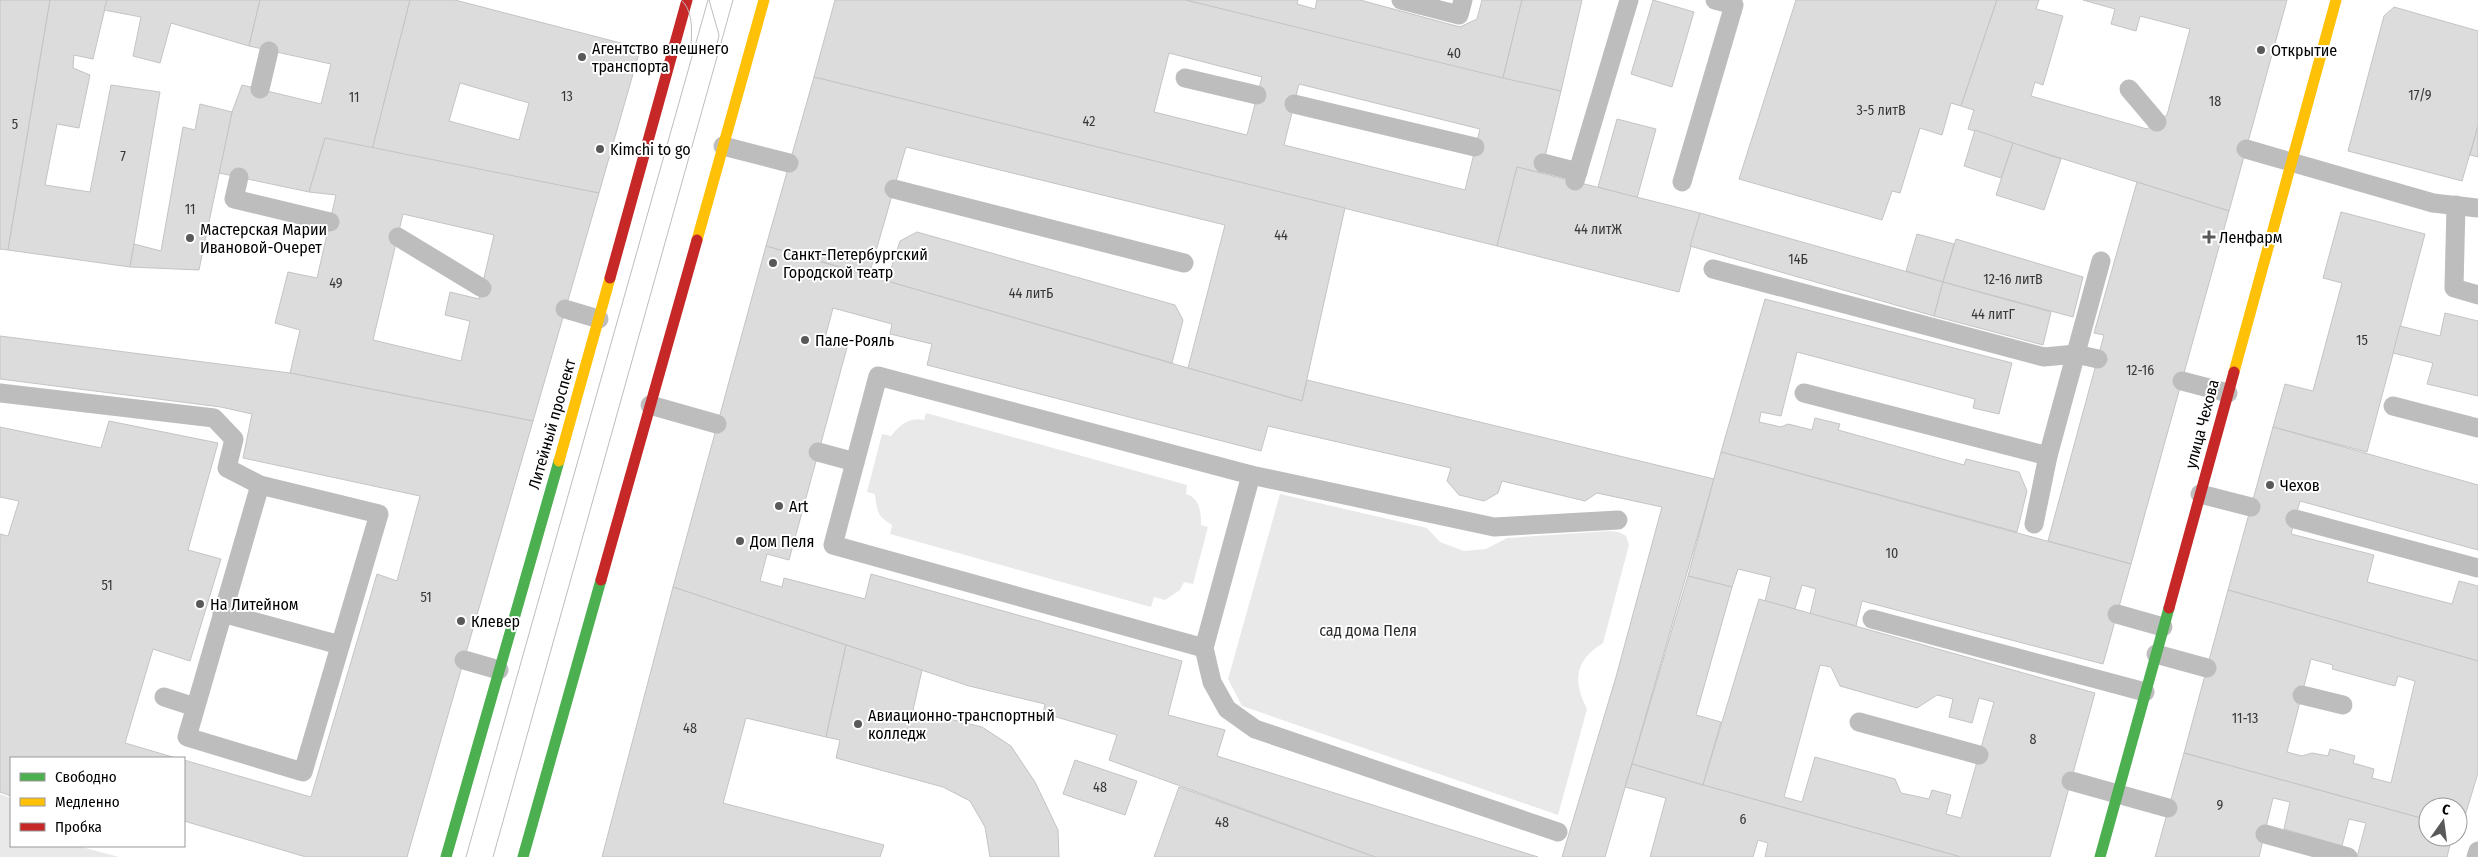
<svg xmlns="http://www.w3.org/2000/svg" width="2478" height="857" viewBox="0 0 2478 857" font-family="'Fira Sans Condensed',sans-serif">
<style>
.green{fill:#e9e9e9}
.building{fill:#dcdcdc;stroke:#c4c4c4;fill-rule:evenodd}
.lines{fill:none;stroke-linecap:round;stroke-linejoin:round}
.path{stroke:#b8b8b8;stroke-width:3;stroke-dasharray:1 2.5;stroke-linecap:butt}
.lane{stroke:#bdbdbd;stroke-width:19}
.fast{stroke:#4caf50;stroke-width:11}
.slow{stroke:#ffc107;stroke-width:11}
.jam{stroke:#c62828;stroke-width:11}
.tram{stroke:#bdbdbd;stroke-width:1}
.poi-dot{fill:#595959;stroke:#fff;stroke-width:2}
.labels{text-anchor:middle;dominant-baseline:central;stroke-width:4;stroke-linejoin:round;paint-order:stroke}
.number-label{font-size:14px;fill:#373737}
.poi-label{font-size:16px;fill:#000;stroke:#fff;text-anchor:start}
.street-label{font-size:16px;fill:#000;stroke:#fff}
.park-label{font-size:16px;fill:#2e2e2e;stroke:#fff}
</style>
<rect width="100%" height="100%" fill="#fff"/>
<g class="green">
<path d="M 926,413 L 1187,485 L 1186,494 C 1200,498 1201,512 1201,525 L 1208,527 L 1193,584 L 1184,582 L 1180,590 L 1165,600 L 1154,597 L 1151,607 L 890,534 L 892,525 C 877,516 877,511 875,494 L 867,492 L 882,434 L 891,436 C 900,425 909,417 924,420 Z"/>
<path d="M 1280,494 L 1427,528 L 1440,542 L 1464,551 L 1486,549 L 1507,538 L 1609,531 L 1619,532 L 1626,536 L 1629,545 L 1603,643 C 1574,661 1573,681 1587,709 L 1558,815 L 1242,706 L 1228,679 Z"/>
<polygon points="0,794 11,798 11,846 78,846 119,857 0,857"/>
</g>
<g class="building">
<polygon points="0,0 50,0 8,250 0,249"/>
<polygon points="50,0 107,0 93,59 74,55 73,68 90,75 79,128 57,124 45,185 90,192 111,85 160,92 130,267 8,250"/>
<polygon points="107,0 260,0 249,46 171,23 160,63 133,56 141,17 104,10"/>
<polygon points="260,0 410,0 372,150 325,138 309,192 219,173 232,112 242,85 321,104 331,64 249,46"/>
<path d="M 410,0 L 455,0 L 636,47 L 639,53 L 599,193 L 372,150 ZM 460,83 L 529,103 L 519,140 L 449,121 Z"/>
<path d="M 835,0 L 1186,0 L 1561,91 L 1541,173 L 1517,167 L 1497,246 L 814,77 ZM 1169,53 L 1262,77 L 1247,135 L 1154,112 ZM 1299,84 L 1480,129 L 1465,190 L 1284,145 Z"/>
<polygon points="1186,0 1298,0 1297,4 1315,9 1317,0 1360,0 1460,27 1477,19 1482,0 1522,0 1503,78"/>
<polygon points="1522,0 1582,0 1561,91 1503,78"/>
<polygon points="1653,0 1694,12 1672,87 1631,74"/>
<polygon points="1796,0 1997,0 1961,106 1951,103 1942,135 1920,128 1900,193 1892,191 1882,220 1739,179"/>
<polygon points="1997,0 2039,0 2036,9 2063,16 2043,85 2035,82 2031,96 2147,129 2167,115 2190,29 2140,16 2136,31 2111,24 2115,9 2083,0 2287,0 2229,211 1968,129 1974,110 1961,106"/>
<polygon points="2394,7 2478,31 2478,126 2462,181 2348,151 2384,16"/>
<polygon points="814,77 1345,208 1302,401 1188,368 1225,225 906,147 869,275 766,246"/>
<polygon points="200,104 232,112 199,270 130,267 134,244 161,251 183,127 195,130"/>
<polygon points="1617,119 1656,129 1637,198 1598,187"/>
<polygon points="2478,126 2478,157 2470,155"/>
<polygon points="1975,130 2013,143 2001,178 1964,166"/>
<path d="M 325,138 L 599,193 L 533,421 L 290,373 L 300,330 L 275,323 L 288,272 L 317,278 L 336,195 L 309,192 ZM 403,214 L 494,235 L 479,299 L 450,292 L 445,315 L 470,321 L 461,361 L 373,340 Z"/>
<polygon points="2013,143 2061,159 2044,210 1996,195"/>
<polygon points="1517,167 1700,213 1679,292 1497,246"/>
<polygon points="2137,182 2229,211 2131,564 2048,541 2104,335 2094,333"/>
<polygon points="2341,212 2425,234 2367,452 2273,427 2285,384 2313,391 2342,283 2323,278"/>
<polygon points="1700,213 1943,282 1934,316 1690,246"/>
<polygon points="917,232 1175,305 1183,320 1172,363 887,281 900,241"/>
<polygon points="1917,234 1954,244 1943,282 1906,271"/>
<polygon points="1956,239 2083,277 2073,317 1943,282"/>
<polygon points="766,246 1302,401 1307,380 1714,479 1605,857 1562,857 1616,677 1662,507 1597,493 1585,501 1502,481 1498,493 1484,501 1459,495 1447,481 1451,468 1268,426 1261,451 927,365 932,344 890,334 892,324 833,308 825,338 848,344 789,560 767,554 760,581 782,587 784,578 865,599 871,574 1182,661 1168,715 1225,730 1217,756 1538,857 1375,857 1109,760 1117,735 1043,713 1045,704 969,686 673,587"/>
<polygon points="1943,282 2051,312 2043,345 1934,316"/>
<polygon points="1765,299 2012,363 1999,414 1973,408 1975,399 1797,352 1781,416 1761,412 1759,422 1781,427 1788,424 1812,430 1815,418 1840,424 1838,430 1964,465 1966,459 2019,472 2027,491 2017,532 1721,452"/>
<polygon points="2445,313 2478,321 2478,396 2427,384 2433,363 2393,353 2400,326 2440,336"/>
<polygon points="0,336 290,373 533,421 407,857 306,857 184,821 184,760 311,797 377,574 397,581 420,496 243,458 252,414 221,407 0,379"/>
<polygon points="109,421 218,443 188,550 221,559 190,661 153,649 125,743 176,758 11,758 11,796 0,792 0,534 8,536 19,501 0,497 0,427 101,448"/>
<polygon points="2273,427 2478,485 2478,550 2300,501 2291,534 2374,555 2367,582 2452,604 2459,581 2478,586 2478,661 2228,590"/>
<polygon points="1721,452 2131,564 2103,664 1862,601 1856,626 1810,614 1816,589 1802,585 1795,609 1765,601 1771,577 1738,569 1732,587 1688,576"/>
<polygon points="1688,576 1732,587 1696,715 1721,722 1703,785 1632,764"/>
<polygon points="673,587 846,645 826,737 746,718 723,803 884,845 880,857 602,857"/>
<path d="M 2228,590 L 2478,661 L 2478,773 L 2461,829 L 2458,828 L 2458,807 L 2428,807 L 2428,820 L 2184,753 ZM 2311,659 L 2333,665 L 2332,669 L 2395,686 L 2398,676 L 2415,681 L 2391,783 L 2372,778 L 2374,769 L 2353,763 L 2355,756 L 2330,749 L 2328,756 L 2312,753 L 2302,756 L 2287,752 Z"/>
<path d="M 1759,599 L 2095,693 L 2050,857 L 1961,857 L 1703,785 ZM 1820,665 L 1831,667 L 1840,686 L 1917,708 L 1937,695 L 1953,699 L 1949,717 L 1972,723 L 1979,698 L 1994,702 L 1961,818 L 1946,814 L 1951,795 L 1932,790 L 1929,799 L 1901,793 L 1895,779 L 1815,757 L 1802,802 L 1784,797 Z"/>
<polygon points="846,645 922,670 913,710 982,727 1011,746 1035,782 1058,830 1059,857 990,857 985,827 970,801 943,787 836,758 840,740 826,737"/>
<polygon points="2184,753 2428,820 2428,837 2452,837 2447,857 2357,857 2366,823 2349,819 2342,846 2284,829 2290,802 2273,798 2259,857 2155,857"/>
<polygon points="1075,760 1137,781 1125,815 1063,794"/>
<polygon points="1632,764 1703,785 1961,857 1765,857 1768,843 1758,840 1753,857 1650,857 1666,798 1625,787"/>
<polygon points="1179,787 1375,857 1154,857"/>
</g>
<g class="lines">
<polyline class="path" points="2273,52 2280,54"/>
<g class="lane">
<polyline points="1401,0 1459,15 1463,0"/>
<polyline points="1185,78 1257,95"/>
<polyline points="260,89 269,51"/>
<polyline points="2129,89 2157,122"/>
<polyline points="1294,104 1475,147"/>
<polyline points="723,146 789,163"/>
<polyline points="2246,149 2433,203 2478,208"/>
<polyline points="1543,163 1578,172"/>
<polyline points="239,177 234,199 330,222"/>
<polyline points="1575,181 1629,0"/>
<polyline points="1682,182 1734,5 1715,0"/>
<polyline points="894,189 1184,263"/>
<polyline points="2456,205 2454,288 2478,295"/>
<polyline points="398,237 482,288"/>
<polyline points="1713,269 2044,357 2076,354 2098,359"/>
<polyline points="565,309 599,319"/>
<polygon points="878,376 1251,475 1204,648 833,545"/>
<polyline points="2182,381 2228,393"/>
<polyline points="0,393 214,418 234,439 227,468 260,485 379,514 303,772 187,737 260,485"/>
<polyline points="1804,393 2048,456"/>
<polyline points="650,405 717,424"/>
<polyline points="2393,406 2478,428"/>
<polyline points="818,452 855,462"/>
<polyline points="1251,475 1494,527 1618,520"/>
<polyline points="2200,494 2251,507"/>
<polyline points="2295,519 2478,568"/>
<polyline points="2034,524 2048,456 2101,261"/>
<polyline points="222,613 340,645"/>
<polyline points="2117,614 2163,627"/>
<polyline points="1872,619 2145,692"/>
<polyline points="1204,648 1212,682 1227,709 1255,729 1558,832"/>
<polyline points="2156,654 2207,668"/>
<polyline points="464,660 499,670"/>
<polyline points="2302,695 2343,705"/>
<polyline points="164,697 195,707"/>
<polyline points="1859,722 1979,755"/>
<polyline points="2071,781 2168,808"/>
<polyline points="2265,834 2348,857"/>
<polyline points="2476,857 2478,851"/>
</g>
<g class="fast">
<polyline points="446,857 559,461"/>
<polyline points="523,857 601,580"/>
<polyline points="2100,857 2169,608"/>
</g>
<g class="slow">
<polyline points="697,240 764,0"/>
<polyline points="2234,372 2336,0"/>
<polyline points="559,461 610,278"/>
</g>
<g class="jam">
<polyline points="610,278 687,0"/>
<polyline points="601,580 697,240"/>
<polyline points="2169,608 2234,372"/>
</g>
<g class="tram">
<path d="M 681,0 C 693,10 692,30 691,44"/>
<polyline points="709,0 719,35 717,44"/>
<polyline points="466,857 708,0"/>
<polyline points="493,857 733,0"/>
</g>
</g>
<g class="poi-dot">
<circle cx="2261" cy="50" r="5"/>
<circle cx="582" cy="57" r="5"/>
<circle cx="600" cy="149" r="5"/>
<path d="M2206.5 229.5h5v5h5v5h-5v5h-5v-5h-5v-5h5z"/>
<circle cx="190" cy="238" r="5"/>
<circle cx="773" cy="263" r="5"/>
<circle cx="805" cy="340" r="5"/>
<circle cx="2270" cy="485" r="5"/>
<circle cx="779" cy="506" r="5"/>
<circle cx="740" cy="541" r="5"/>
<circle cx="200" cy="604" r="5"/>
<circle cx="461" cy="621" r="5"/>
<circle cx="858" cy="724" r="5"/>
</g>
<g class="labels">
<g class="number-label">
<text x="1454" y="53">40</text>
<text x="2420" y="95">17/9</text>
<text x="567" y="96">13</text>
<text x="354" y="97">11</text>
<text x="2215" y="101">18</text>
<text x="1881" y="110">3-5 литВ</text>
<text x="1089" y="121">42</text>
<text x="15" y="124">5</text>
<text x="123" y="156">7</text>
<text x="190" y="209">11</text>
<text x="1598" y="229">44 литЖ</text>
<text x="1281" y="235">44</text>
<text x="1798" y="259">14Б</text>
<text x="2013" y="279">12-16 литВ</text>
<text x="336" y="283">49</text>
<text x="1031" y="293">44 литБ</text>
<text x="1993" y="314">44 литГ</text>
<text x="2362" y="340">15</text>
<text x="2140" y="370">12-16</text>
<text x="1892" y="553">10</text>
<text x="107" y="585">51</text>
<text x="426" y="597">51</text>
<text x="2245" y="718">11-13</text>
<text x="690" y="728">48</text>
<text x="2033" y="739">8</text>
<text x="1100" y="787">48</text>
<text x="2220" y="805">9</text>
<text x="1743" y="819">6</text>
<text x="1222" y="822">48</text>
</g>
<g class="poi-label">
<text x="592" y="48">Агентство внешнего<tspan x="592" dy="18">транспорта</tspan></text>
<text x="2271" y="50">Открытие</text>
<text x="610" y="149">Kimchi to go</text>
<text x="200" y="229">Мастерская Марии<tspan x="200" dy="18">Ивановой-Очерет</tspan></text>
<text x="2219" y="237">Ленфарм</text>
<text x="783" y="254">Санкт-Петербургский<tspan x="783" dy="18">Городской театр</tspan></text>
<text x="815" y="340">Пале-Рояль</text>
<text x="2280" y="485">Чехов</text>
<text x="789" y="506">Art</text>
<text x="750" y="541">Дом Пеля</text>
<text x="210" y="604">На Литейном</text>
<text x="471" y="621">Клевер</text>
<text x="868" y="715">Авиационно-транспортный<tspan x="868" dy="18">колледж</tspan></text>
</g>
<g class="street-label">
<text transform="translate(552 424) rotate(-74)">Литейный проспект</text>
<text transform="translate(2202 424) rotate(-75)">улица Чехова</text>
</g>
<g class="park-label">
<text x="1368" y="630">сад дома Пеля</text>
</g>
</g>
<rect x="10" y="757" width="175" height="90" fill="#ffffff" stroke="#999999"/>
<rect x="20" y="773" width="25" height="8" fill="#4caf50" stroke="#999999"/>
<text x="55" y="782" font-size="15" fill="#000000">Свободно</text>
<rect x="20" y="798" width="25" height="8" fill="#ffc107" stroke="#999999"/>
<text x="55" y="807" font-size="15" fill="#000000">Медленно</text>
<rect x="20" y="823" width="25" height="8" fill="#c62828" stroke="#999999"/>
<text x="55" y="832" font-size="15" fill="#000000">Пробка</text>
<g transform="translate(2443 822) rotate(14)"><circle r="24" fill="#ffffff" stroke="#999999"/>
<path d="M0-4L9 19L0 12L-9 19Z" fill="#595959"/>
<text y="-8" font-size="14" font-weight="bold" text-anchor="middle" fill="#000000">С</text>
</g>
</svg>
